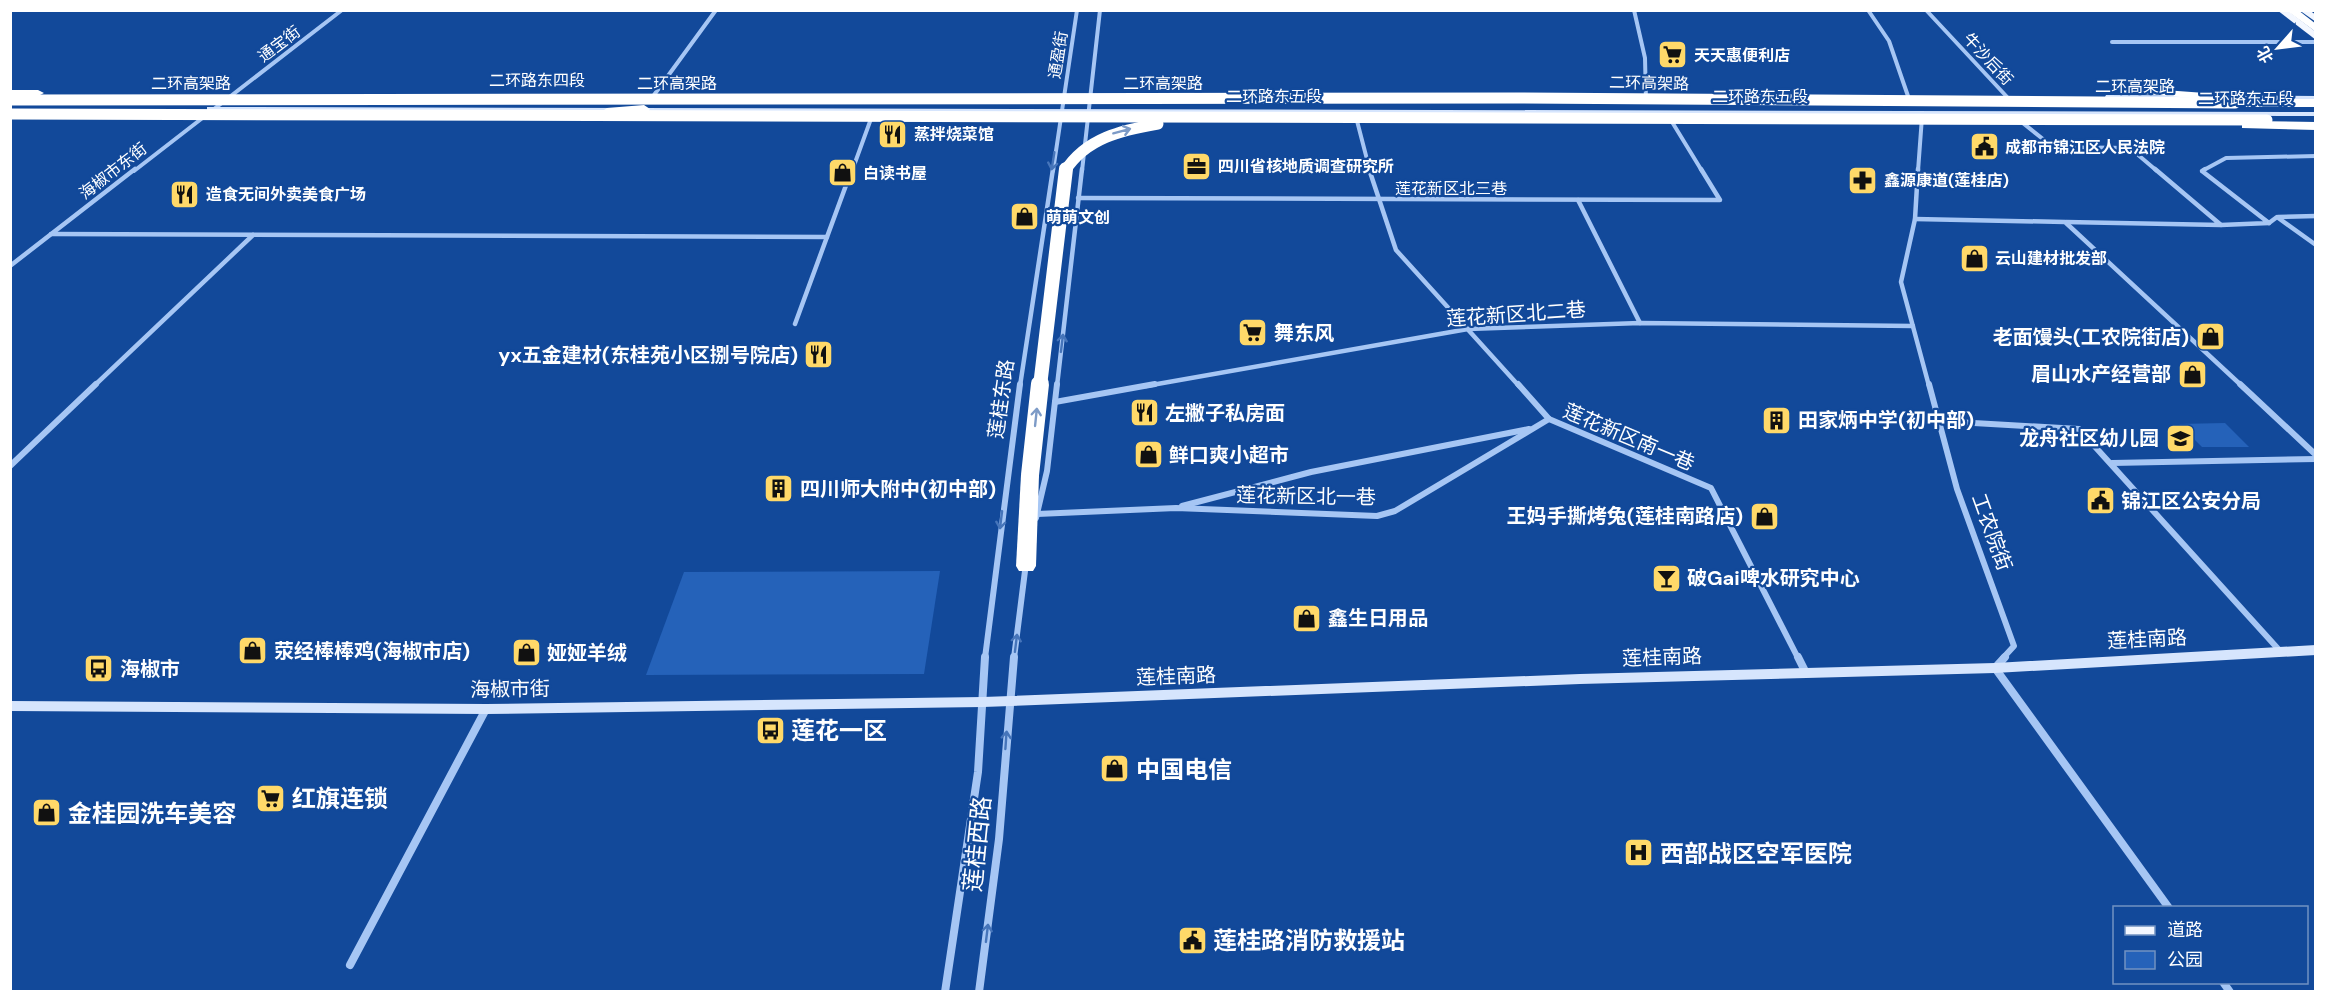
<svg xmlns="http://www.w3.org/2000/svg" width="2326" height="1002" viewBox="0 0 2326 1002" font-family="'DM Sans','Noto Sans SC',sans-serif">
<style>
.green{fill:#2562b9}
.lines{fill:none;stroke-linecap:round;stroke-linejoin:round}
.street-far3{stroke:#a6c6f4;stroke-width:4}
.street-far2{stroke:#a6c6f4;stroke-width:4.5}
.street-far1{stroke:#a6c6f4;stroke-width:6}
.street{stroke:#a6c6f4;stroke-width:8}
.secondary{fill:#d6e5fd;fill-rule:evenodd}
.primary{fill:#f3f7ff;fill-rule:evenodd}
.highway{fill:#fff;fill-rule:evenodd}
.highway-bridge-far2{stroke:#fff;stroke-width:11}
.highway-bridge-far1{stroke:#fff;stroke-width:14}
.highway-bridge{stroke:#fff;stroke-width:18}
.oneway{stroke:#7d9bc7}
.oneway2{stroke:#4675ba}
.labels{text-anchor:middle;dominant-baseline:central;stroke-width:4.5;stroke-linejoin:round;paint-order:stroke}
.far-street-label{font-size:16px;fill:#fff;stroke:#12499a}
.far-poi-label{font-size:16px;font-weight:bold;fill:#fff;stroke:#12499a;text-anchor:start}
.street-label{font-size:20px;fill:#fff;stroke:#12499a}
.poi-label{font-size:20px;font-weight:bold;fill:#fff;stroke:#12499a;text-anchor:start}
.near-poi-label{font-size:24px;font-weight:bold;fill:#fff;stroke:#12499a;text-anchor:start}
.near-street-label{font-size:24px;fill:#fff;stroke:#12499a}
</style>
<rect width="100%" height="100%" fill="#12499a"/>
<g class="green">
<polygon points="2225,423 2249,447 2202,447 2179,424"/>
<polygon points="940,571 924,674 646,675 684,572"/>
</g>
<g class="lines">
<g class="street-far3">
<polyline points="1634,10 1645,58 1646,101"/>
<polyline points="1868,10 1889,41 1909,99"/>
<polyline points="1926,10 2008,98"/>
<polyline points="2112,42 2316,42"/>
<polyline points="654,95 716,10"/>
<polyline points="1356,117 1370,171"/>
<polyline points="1669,117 1702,171"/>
<polyline points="2019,120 2053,147 2130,148 2157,171"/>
<polyline points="134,171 342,10"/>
<polyline points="852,171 872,116"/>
<polyline points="1053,171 1077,10"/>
<polyline points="1082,171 1100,10"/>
<polyline points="1918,171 1922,117"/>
<polyline points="2202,171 2226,158 2316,156"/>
</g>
<g class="street-far2">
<polyline points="1369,169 1396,250 1519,386"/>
<polyline points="1918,169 1915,219 1901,282 1929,386"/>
<polyline points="2205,169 2202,171 2269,223 2221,225"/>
<polyline points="1078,198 1720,200 1701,169"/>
<polyline points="1578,200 1640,323"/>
<polyline points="2278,217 2316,216"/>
<polyline points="1915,219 2065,222 2242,386"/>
<polyline points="2066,222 2221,225 2155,169"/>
<polyline points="2269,223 2277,217 2316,245"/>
<polyline points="51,234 827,237"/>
<polyline points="10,266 135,169"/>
<polyline points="795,324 852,169"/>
<polyline points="94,386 253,235"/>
<polyline points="1020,386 1053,169"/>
<polyline points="1057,386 1082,169"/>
<polyline points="1146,386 1468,329 1640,323 1913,326"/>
</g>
<g class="street-far1">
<polyline points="1518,384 1549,419 1711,488 1798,658"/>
<polyline points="1929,384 1957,489 2014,646 2003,658"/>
<polyline points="2240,384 2316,455"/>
<polyline points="1055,402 1155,384"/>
<polyline points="1939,421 2079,429 2280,651"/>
<polyline points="2112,463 2316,459"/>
<polyline points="10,466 96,384"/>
<polyline points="1182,506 1311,472 1529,429"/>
<polyline points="1037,514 1176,508 1377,516 1395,511 1549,419"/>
<polyline points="1036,518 1047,471 1057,384"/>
<polyline points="985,658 1020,384"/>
<polyline points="1014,658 1026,563"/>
</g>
<g class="street">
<polyline points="1798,657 1806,673"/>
<polyline points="2005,657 1995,668 2169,908"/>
<polyline points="350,965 486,709"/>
<polyline points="2223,982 2230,992"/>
<polyline points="945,992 978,772 985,657"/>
<polyline points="979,992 999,839 1014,657"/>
</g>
<g class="secondary">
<polygon points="2106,95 2316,96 2316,100 2109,99 2105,97"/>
<polygon points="207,107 2316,112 2316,116 210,111 207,111"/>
<polygon points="2316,645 2316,655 1995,673 1580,684 983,707 486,714 10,711 10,701 486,704 983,697 1580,674 1995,663"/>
</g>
<g class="primary">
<polygon points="2277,10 2287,10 2316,32 2316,40"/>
<polygon points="2299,10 2309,10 2316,15 2316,22"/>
</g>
<g class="highway">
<polygon points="2286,10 2298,10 2316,24 2316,32"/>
<polygon points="2123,87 2205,93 2211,96 2205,99 2119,92 2119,88"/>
<polygon points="10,90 38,90 44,93 38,96 10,96"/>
<polygon points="2316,99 2316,107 2235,107 2229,103 2235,99"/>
<polygon points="644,105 650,109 648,112 607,116 601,112 607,108"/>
<polygon points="2246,121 2316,122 2316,130 2242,128 2242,122"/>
<polygon points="1030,469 1039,475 1036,566 1033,571 1019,571 1016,566 1021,475"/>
</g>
<g class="highway-bridge-far2">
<polyline points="10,100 1519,98 2235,103"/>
<polyline points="10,114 2267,120"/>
<path d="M 1065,171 C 1086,138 1122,130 1158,124"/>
</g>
<polyline class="highway-bridge-far1" points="1040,386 1066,169"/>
<polyline class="highway-bridge" points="1030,475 1040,384"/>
</g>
<defs><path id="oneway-shaft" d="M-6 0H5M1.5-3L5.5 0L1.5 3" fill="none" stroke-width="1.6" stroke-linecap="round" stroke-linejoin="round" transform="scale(1.5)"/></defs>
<g class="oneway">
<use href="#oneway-shaft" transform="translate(1122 131) rotate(-15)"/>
<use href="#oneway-shaft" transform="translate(1036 417) rotate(-84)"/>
</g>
<g class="oneway2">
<use href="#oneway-shaft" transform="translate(1053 161) rotate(99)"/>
<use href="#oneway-shaft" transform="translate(1062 343) rotate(-83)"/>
<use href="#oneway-shaft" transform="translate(1001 520) rotate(97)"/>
<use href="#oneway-shaft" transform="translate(1016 643) rotate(-83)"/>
<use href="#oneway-shaft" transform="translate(1006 740) rotate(-86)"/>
<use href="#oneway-shaft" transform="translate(987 933) rotate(-83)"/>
</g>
<defs>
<symbol id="supermarket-square" viewBox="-11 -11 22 22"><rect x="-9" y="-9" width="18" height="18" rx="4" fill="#ffd969" stroke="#12499a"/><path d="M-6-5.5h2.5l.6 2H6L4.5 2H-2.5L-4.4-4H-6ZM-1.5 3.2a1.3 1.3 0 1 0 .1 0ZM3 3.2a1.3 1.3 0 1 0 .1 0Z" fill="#111"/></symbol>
<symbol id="restaurant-square" viewBox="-11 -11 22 22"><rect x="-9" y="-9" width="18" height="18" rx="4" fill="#ffd969" stroke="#12499a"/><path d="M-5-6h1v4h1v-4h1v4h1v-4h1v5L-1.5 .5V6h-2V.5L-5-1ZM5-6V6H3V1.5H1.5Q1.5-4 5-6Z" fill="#111"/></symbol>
<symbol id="civic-square" viewBox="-11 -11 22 22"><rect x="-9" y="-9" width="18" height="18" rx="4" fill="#ffd969" stroke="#12499a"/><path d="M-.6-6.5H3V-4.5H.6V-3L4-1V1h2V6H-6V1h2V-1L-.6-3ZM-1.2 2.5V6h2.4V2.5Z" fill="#111"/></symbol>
<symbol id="office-square" viewBox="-11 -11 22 22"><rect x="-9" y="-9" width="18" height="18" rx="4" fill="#ffd969" stroke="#12499a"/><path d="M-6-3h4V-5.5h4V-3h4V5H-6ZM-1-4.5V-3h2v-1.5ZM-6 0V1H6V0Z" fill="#111"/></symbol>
<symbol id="shop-square" viewBox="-11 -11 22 22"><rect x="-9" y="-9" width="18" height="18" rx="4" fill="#ffd969" stroke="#12499a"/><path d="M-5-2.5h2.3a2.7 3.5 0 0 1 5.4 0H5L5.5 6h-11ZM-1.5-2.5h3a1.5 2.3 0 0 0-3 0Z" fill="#111"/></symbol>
<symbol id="pharmacy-square" viewBox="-11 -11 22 22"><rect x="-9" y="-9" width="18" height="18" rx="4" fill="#ffd969" stroke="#12499a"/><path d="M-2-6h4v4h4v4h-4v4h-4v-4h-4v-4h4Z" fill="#111"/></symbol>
<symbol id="building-square" viewBox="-11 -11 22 22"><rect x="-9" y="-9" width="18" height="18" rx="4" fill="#ffd969" stroke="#12499a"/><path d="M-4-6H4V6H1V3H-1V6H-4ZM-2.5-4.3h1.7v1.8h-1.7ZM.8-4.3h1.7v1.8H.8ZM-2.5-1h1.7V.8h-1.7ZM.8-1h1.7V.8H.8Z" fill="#111"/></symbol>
<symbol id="school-square" viewBox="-11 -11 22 22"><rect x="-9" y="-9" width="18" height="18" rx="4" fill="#ffd969" stroke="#12499a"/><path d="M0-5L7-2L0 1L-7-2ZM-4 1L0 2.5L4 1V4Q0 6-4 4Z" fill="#111"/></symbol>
<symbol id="bar-square" viewBox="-11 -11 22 22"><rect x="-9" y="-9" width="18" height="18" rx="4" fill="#ffd969" stroke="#12499a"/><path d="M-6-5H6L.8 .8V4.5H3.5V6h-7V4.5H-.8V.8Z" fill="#111"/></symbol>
<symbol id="bus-square" viewBox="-11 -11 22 22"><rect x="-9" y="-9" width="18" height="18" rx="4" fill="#ffd969" stroke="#12499a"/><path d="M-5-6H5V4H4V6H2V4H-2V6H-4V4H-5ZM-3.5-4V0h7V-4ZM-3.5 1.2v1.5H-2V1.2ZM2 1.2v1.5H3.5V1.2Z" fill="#111"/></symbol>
<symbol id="hospital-square" viewBox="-11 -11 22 22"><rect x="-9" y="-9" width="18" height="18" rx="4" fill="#ffd969" stroke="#12499a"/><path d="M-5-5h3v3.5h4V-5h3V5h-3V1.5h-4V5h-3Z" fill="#111"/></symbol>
</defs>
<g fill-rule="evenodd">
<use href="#supermarket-square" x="1656" y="38" width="33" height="33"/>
<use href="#restaurant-square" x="876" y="118" width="33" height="33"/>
<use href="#civic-square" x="1968" y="130" width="33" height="33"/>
<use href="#office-square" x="1180" y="150" width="33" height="33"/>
<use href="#shop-square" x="826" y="156" width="33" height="33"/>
<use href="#pharmacy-square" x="1846" y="164" width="33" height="33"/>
<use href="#restaurant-square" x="168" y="178" width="33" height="33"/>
<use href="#shop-square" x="1008" y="200" width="33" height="33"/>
<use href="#shop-square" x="1958" y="242" width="33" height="33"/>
<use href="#supermarket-square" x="1236" y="316" width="33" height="33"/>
<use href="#shop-square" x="2194" y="320" width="33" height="33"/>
<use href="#restaurant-square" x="802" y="338" width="33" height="33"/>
<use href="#shop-square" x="2176" y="358" width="33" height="33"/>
<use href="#restaurant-square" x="1128" y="396" width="33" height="33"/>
<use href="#building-square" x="1760" y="404" width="33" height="33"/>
<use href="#school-square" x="2164" y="422" width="33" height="33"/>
<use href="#shop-square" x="1132" y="438" width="33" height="33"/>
<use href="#building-square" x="762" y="472" width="33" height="33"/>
<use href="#civic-square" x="2084" y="484" width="33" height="33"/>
<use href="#shop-square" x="1748" y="500" width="33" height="33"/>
<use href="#bar-square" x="1650" y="562" width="33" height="33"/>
<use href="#shop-square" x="1290" y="602" width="33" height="33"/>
<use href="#shop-square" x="236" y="634" width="33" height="33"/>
<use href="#shop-square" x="510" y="636" width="33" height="33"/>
<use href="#bus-square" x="82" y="652" width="33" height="33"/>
<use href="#bus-square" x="754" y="714" width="33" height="33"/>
<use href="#shop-square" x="1098" y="752" width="33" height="33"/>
<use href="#supermarket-square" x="254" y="782" width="33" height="33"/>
<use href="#shop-square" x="30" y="796" width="33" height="33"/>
<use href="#hospital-square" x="1622" y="836" width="33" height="33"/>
<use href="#civic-square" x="1176" y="924" width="33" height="33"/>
</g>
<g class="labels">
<g class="far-street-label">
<text transform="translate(279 44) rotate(-37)">通宝街</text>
<text transform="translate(1058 55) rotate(-81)">通盈街</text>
<text transform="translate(1988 59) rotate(47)">牛沙后街</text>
<text x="537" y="80">二环路东四段</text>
<text x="191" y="83">二环高架路</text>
<text x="677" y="83">二环高架路</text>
<text x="1163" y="83">二环高架路</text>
<text transform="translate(1649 83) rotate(1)">二环高架路</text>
<text x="2135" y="86">二环高架路</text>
<text x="1274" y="96">二环路东五段</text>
<text x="1760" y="96">二环路东五段</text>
<text x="2246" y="98">二环路东五段</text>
<text transform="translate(113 171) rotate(-38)">海椒市东街</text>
<text x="1451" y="188">莲花新区北三巷</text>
</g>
<g class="far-poi-label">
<text x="1694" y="55">天天惠便利店</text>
<text x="914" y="134">蒸拌烧菜馆</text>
<text x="2005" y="147">成都市锦江区人民法院</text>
<text x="1218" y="166">四川省核地质调查研究所</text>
<text x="863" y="173">白读书屋</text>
<text x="1884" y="180">鑫源康道(莲桂店)</text>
<text x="206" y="194">造食无间外卖美食广场</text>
<text x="1046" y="217">萌萌文创</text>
<text x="1995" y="258">云山建材批发部</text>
</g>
<g class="street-label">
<text transform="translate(1516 314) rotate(-4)">莲花新区北二巷</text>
<text transform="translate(1001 399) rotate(-82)">莲桂东路</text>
<text transform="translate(1629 437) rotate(23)">莲花新区南一巷</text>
<text transform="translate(1306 496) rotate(1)">莲花新区北一巷</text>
<text transform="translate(1992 532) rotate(70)">工农院街</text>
<text transform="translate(2147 639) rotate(-3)">莲桂南路</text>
<text transform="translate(1662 657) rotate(-2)">莲桂南路</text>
<text transform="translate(1176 676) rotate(-2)">莲桂南路</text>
<text transform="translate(510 689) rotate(-1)">海椒市街</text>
</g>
<g class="poi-label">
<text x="1274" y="333">舞东风</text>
<text x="2189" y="337" text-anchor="end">老面馒头(工农院街店)</text>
<text x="798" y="355" text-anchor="end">yx五金建材(东桂苑小区捌号院店)</text>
<text x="2171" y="374" text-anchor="end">眉山水产经营部</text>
<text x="1165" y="413">左撇子私房面</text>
<text x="1798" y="420">田家炳中学(初中部)</text>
<text x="2159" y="438" text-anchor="end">龙舟社区幼儿园</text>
<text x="1169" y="455">鲜口爽小超市</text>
<text x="800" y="489">四川师大附中(初中部)</text>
<text x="2121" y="501">锦江区公安分局</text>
<text x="1743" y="516" text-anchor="end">王妈手撕烤兔(莲桂南路店)</text>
<text x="1687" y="578">破Gai啤水研究中心</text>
<text x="1328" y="618">鑫生日用品</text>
<text x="274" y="651">荥经棒棒鸡(海椒市店)</text>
<text x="547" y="653">娅娅羊绒</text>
<text x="120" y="669">海椒市</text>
</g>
<g class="near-poi-label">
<text x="791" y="730">莲花一区</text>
<text x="1136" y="769">中国电信</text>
<text x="292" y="798">红旗连锁</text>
<text x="68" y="813">金桂园洗车美容</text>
<text x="1660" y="853">西部战区空军医院</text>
<text x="1213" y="940">莲桂路消防救援站</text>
</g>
<g class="near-street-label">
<text transform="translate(977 844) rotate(-84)">莲桂西路</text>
</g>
</g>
<rect width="2326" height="1002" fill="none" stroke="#ffffff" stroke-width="24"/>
<rect x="2113" y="906" width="195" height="78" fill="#12499a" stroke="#7192c2" stroke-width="1.5"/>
<rect x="2125" y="926" width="30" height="9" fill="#f3f7ff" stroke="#7192c2" stroke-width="1.5"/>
<text x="2167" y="936" font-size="18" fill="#ffffff">道路</text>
<rect x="2125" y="951" width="30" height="18" fill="#2562b9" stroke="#7192c2" stroke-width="1.5"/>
<text x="2167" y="966" font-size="18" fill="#ffffff">公园</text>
<g transform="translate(2278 48) rotate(242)" stroke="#12499a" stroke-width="4.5" paint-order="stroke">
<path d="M0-4.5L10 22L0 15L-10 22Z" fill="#ffffff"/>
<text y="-9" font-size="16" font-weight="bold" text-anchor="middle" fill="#ffffff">北</text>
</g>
</svg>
